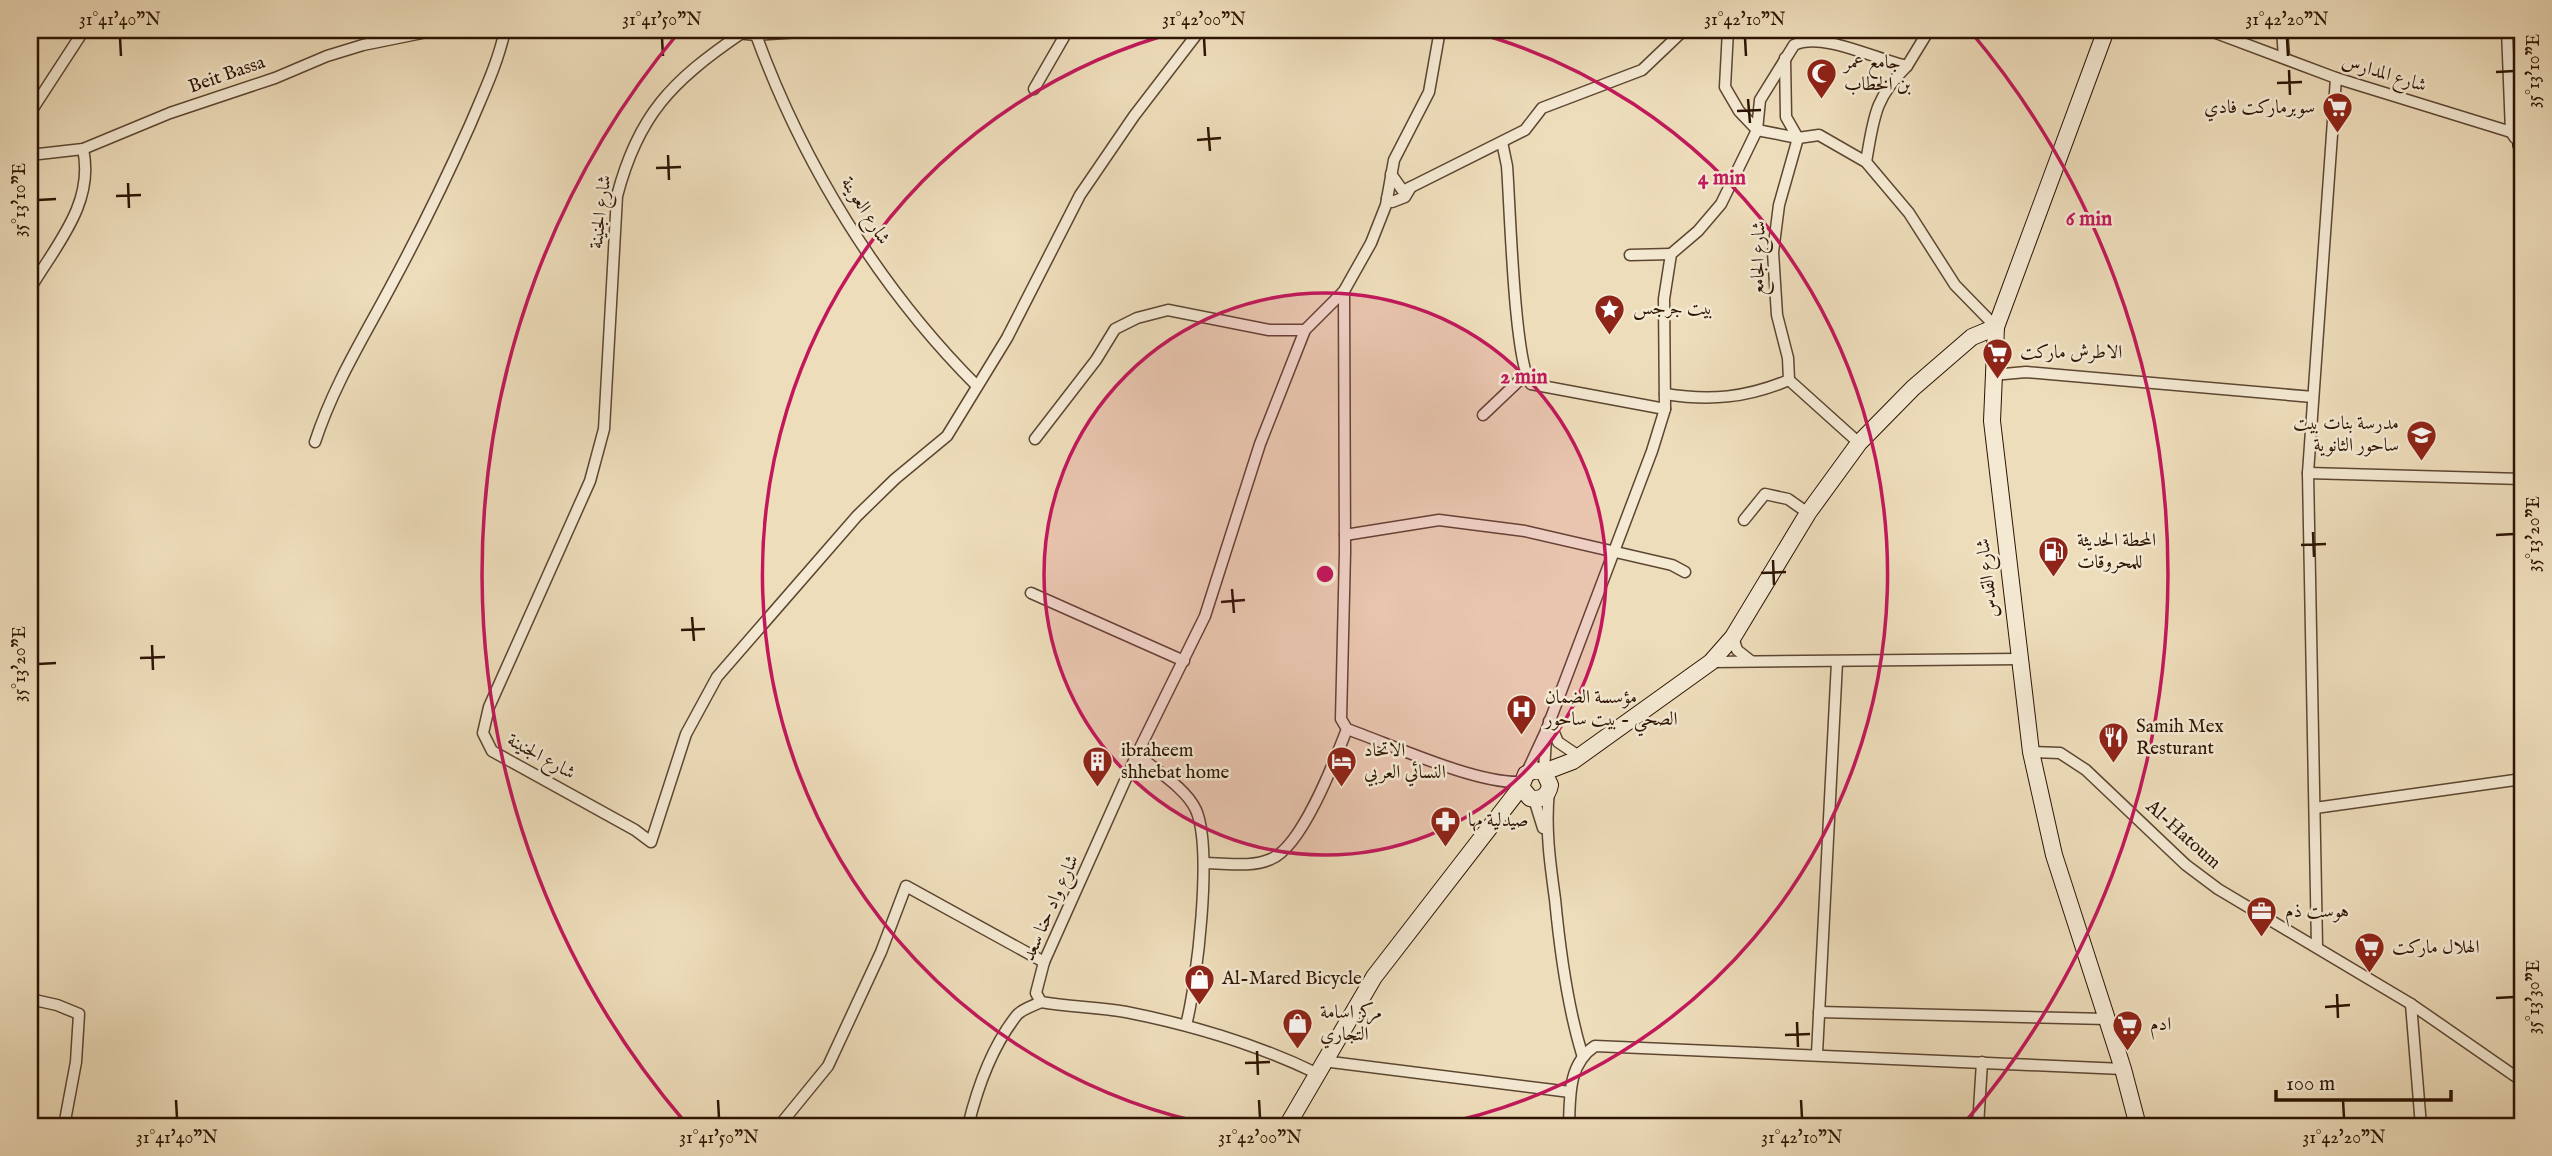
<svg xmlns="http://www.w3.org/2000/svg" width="2552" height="1156" viewBox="0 0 2552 1156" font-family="'IM FELL English',Amiri,serif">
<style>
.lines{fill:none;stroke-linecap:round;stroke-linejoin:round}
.street-casing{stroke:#5d4631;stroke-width:13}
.secondary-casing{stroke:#2d1403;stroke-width:18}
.street{stroke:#f4e9d3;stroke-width:10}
.secondary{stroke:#f4e9d3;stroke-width:16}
.ticks{fill:none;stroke:#2d1403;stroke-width:2.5}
.ring{fill:none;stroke:#c2185b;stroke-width:3.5}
.labels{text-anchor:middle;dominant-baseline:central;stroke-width:5;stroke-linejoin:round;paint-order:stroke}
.poi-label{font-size:19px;fill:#2d1403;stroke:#f4e9d3;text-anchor:start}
.street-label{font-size:19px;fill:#2d1403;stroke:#f4e9d3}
.centre{fill:#c2185b;stroke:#f4e9d3;stroke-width:3.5}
.ring-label{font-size:21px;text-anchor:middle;font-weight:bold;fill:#c2185b;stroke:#f4e9d3;stroke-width:5;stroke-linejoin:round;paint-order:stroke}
.neatline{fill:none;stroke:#2d1403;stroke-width:2.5}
.ticks-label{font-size:18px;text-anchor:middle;fill:#2d1403}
</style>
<rect width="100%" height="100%" fill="#edb"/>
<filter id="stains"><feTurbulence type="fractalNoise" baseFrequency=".00286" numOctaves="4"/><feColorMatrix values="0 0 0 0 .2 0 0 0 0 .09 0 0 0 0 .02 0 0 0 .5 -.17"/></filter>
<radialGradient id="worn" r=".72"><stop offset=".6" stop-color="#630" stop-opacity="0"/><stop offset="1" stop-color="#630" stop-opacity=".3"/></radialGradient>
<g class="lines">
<defs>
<g id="street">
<polyline points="707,30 756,35 831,30"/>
<polyline points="1728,30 1725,87 1739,111 1757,130 1798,138 1819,135 1866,162 1909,213 1955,285 1996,327"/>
<polyline points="2208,30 2336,78 2511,132"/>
<polyline points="2282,30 2284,57"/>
<polyline points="2507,30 2511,132 2515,138"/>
<path d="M 739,35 C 672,81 638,115 617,196 L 604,429 L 590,481 L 489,707 L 483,733 L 492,751 L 635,830 L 651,842 L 686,734 L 717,677 L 857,516 L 895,479 L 947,436 L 1007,338 L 1080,195 L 1134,116 L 1200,30"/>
<path d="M 756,35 C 803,164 879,288 977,386"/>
<polyline points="1785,58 1786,117 1798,138 1779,205 1773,252 1777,315 1788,358 1789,380"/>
<polyline points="1034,89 1068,30"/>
<polyline points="30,113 84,30"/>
<path d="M 1502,142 L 1507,166 C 1510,204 1514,363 1531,384 L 1665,409"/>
<polyline points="30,155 83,149 170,113 275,78 327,56 363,45 437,30"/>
<path d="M 1866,162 C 1874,117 1874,99 1907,66"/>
<polyline points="1391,174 1403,191 1525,130 1542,108 1642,70 1684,30"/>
<polyline points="1387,198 1392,202 1405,197 1411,187"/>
<polyline points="1630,255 1671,254"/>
<path d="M 30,289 C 56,245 95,203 83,149"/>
<path d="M 1344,291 L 1345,552 L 1341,719 L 1347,729 C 1392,745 1476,784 1521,782"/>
<polyline points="1993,375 2026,372 2313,397"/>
<polyline points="1789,380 1859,443"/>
<path d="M 1665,394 C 1710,401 1746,398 1789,380"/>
<polyline points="1483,415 1524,376"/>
<polyline points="1035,439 1096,360 1115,329 1137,318 1168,310 1269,330 1305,330"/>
<path d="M 315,442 C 334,384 364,337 392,284 C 420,232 446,179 470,125 C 483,94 498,63 505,30"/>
<polyline points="2308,473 2522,479"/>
<polyline points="1744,520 1765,494 1788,499 1808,513"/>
<polyline points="1345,535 1439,520 1525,531 1672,565 1685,572"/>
<polyline points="1031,593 1184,661"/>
<polyline points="1733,637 1737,650 1751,661"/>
<polyline points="1711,662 2019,659"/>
<polyline points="1549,721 1558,742 1580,757"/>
<polyline points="2031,752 2060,753 2086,770 2186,865 2218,889 2411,1004 2522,1081"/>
<polyline points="1137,754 1205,616 1260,444 1305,330 1344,291 1371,243 1386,205 1394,160 1429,92 1440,30"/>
<polyline points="1544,772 1546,737"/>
<path d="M 1526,774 L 1546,731 L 1652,451 L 1665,409 L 1664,299 L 1671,254 L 1698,231 L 1721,204 L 1757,130 L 1760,100 L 1794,45 C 1822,31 1877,60 1907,66 L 1929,30"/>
<path d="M 1549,791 C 1545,827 1550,863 1555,899 C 1560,951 1567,1005 1582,1054"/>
<polyline points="1534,799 1543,828"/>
<polyline points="2315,808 2522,779"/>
<path d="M 1205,863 C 1226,863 1251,868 1271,859 C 1302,847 1335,760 1347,729"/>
<polyline points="2317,946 2308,473 2336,78"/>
<polyline points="30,999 57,1005 79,1014 76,1062 64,1126"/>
<path d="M 1041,1002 L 1036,993 L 1044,962 L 1137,754 C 1155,770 1186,788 1196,810 C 1213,849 1197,983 1186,1025"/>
<path d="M 1041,1002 C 1069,1007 1098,1007 1126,1012 C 1192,1025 1256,1044 1316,1073"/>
<polyline points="2411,1004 2421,1126"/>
<polyline points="1819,1012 2107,1019"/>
<polyline points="1817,1054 1837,662"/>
<polyline points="1323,1061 1570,1092"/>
<polyline points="779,1126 828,1066 881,952 906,886 1044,962"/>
<path d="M 968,1126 C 977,1089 993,1045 1017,1015 C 1022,1009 1033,1006 1041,1002"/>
<path d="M 1569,1126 C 1570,1096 1568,1064 1595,1046 L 2123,1069"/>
<polyline points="1978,1126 1982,1062"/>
</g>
<g id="secondary">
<polyline points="2106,30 1996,327 1992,421 2031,752 2054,855 2123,1069 2138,1126"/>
<polyline points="2521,145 2522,145"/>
<path d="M 1544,772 L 1550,785 C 1548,796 1541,801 1530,798 L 1521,787 L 1526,774 L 1535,770 L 1544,772 L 1573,761 L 1711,662 L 1733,637 L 1808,513 L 1859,443 L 1913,388 L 1972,337 L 1996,327"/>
<polyline points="1287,1126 1374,977 1521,787"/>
</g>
</defs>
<use href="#street" class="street-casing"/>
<use href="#secondary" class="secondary-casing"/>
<use href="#street" class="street"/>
<use href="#secondary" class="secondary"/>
</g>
<path class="ticks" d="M 120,38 L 121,56M 662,38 L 663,56M 1204,38 L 1205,56M 1745,38 L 1746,56M 2287,38 L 2288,56M 2289,70 L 2290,95M 2496,72 L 2514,71M 2277,83 L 2302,82M 1748,99 L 1750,123M 1737,111 L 1761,110M 1208,127 L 1210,151M 1197,140 L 1221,138M 668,155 L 669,180M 656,168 L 681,167M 128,183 L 129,208M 116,196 L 141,195M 38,200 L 56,199M 2313,532 L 2314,557M 2496,535 L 2514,534M 2301,545 L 2326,544M 1773,560 L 1774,585M 1761,573 L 1786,572M 1232,589 L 1234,613M 1221,602 L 1245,600M 692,617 L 694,641M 681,630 L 705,629M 152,645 L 153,670M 140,658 L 165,657M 38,664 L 56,663M 2337,994 L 2338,1018M 2496,998 L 2514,997M 2325,1007 L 2350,1005M 1797,1022 L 1798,1047M 1785,1035 L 1810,1034M 1257,1051 L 1258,1075M 1245,1063 L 1270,1062M 176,1100 L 177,1118M 718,1100 L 719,1118M 1259,1100 L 1260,1118M 1801,1100 L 1802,1118M 2343,1100 L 2344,1118"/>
<circle cx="1325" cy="574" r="281" fill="#c2185b" fill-opacity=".12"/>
<g class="ring">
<circle cx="1325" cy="574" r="281"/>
<path d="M1218 1126A562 562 0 0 1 1184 30M1466 30A562 562 0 0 1 1432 1126"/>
<path d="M684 1121A843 843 0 0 1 679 32M1971 32A843 843 0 0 1 1966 1121"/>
</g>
<defs>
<symbol id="mosque-pin" viewBox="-11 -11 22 30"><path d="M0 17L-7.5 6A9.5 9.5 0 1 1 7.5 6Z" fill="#8f2418" stroke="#f4e9d3"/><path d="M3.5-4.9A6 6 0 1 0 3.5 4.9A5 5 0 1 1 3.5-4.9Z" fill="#fff"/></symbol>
<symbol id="supermarket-pin" viewBox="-11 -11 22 30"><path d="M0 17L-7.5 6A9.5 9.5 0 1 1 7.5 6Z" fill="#8f2418" stroke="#f4e9d3"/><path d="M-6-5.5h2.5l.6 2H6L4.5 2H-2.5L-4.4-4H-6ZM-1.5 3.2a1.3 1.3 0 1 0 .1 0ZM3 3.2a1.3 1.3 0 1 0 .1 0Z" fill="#fff"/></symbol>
<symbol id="sight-pin" viewBox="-11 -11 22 30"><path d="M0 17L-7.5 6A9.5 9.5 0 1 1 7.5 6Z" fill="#8f2418" stroke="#f4e9d3"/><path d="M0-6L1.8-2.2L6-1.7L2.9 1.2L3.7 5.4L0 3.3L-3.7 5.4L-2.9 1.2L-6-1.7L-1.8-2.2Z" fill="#fff"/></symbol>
<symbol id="school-pin" viewBox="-11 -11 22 30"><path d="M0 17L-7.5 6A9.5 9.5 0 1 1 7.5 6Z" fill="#8f2418" stroke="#f4e9d3"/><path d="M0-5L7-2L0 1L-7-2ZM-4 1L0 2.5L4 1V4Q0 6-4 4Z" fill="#fff"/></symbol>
<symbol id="fuel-pin" viewBox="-11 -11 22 30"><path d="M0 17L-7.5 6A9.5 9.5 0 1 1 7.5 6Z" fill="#8f2418" stroke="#f4e9d3"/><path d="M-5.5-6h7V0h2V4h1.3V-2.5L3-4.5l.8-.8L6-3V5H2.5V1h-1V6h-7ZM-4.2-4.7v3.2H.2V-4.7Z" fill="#fff"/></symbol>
<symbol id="hospital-pin" viewBox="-11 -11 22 30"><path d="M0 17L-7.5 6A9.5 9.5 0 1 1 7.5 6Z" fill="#8f2418" stroke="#f4e9d3"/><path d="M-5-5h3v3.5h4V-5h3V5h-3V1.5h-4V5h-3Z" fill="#fff"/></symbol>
<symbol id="restaurant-pin" viewBox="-11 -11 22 30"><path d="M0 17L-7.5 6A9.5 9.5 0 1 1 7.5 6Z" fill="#8f2418" stroke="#f4e9d3"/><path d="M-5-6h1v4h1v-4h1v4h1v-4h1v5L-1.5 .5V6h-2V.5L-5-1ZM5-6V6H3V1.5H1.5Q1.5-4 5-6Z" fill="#fff"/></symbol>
<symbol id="building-pin" viewBox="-11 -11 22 30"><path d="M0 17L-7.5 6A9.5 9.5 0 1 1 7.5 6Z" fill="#8f2418" stroke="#f4e9d3"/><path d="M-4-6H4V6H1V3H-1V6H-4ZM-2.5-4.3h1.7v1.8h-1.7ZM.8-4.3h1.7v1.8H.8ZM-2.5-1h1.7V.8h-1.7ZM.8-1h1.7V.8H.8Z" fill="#fff"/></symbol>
<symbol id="hotel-pin" viewBox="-11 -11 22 30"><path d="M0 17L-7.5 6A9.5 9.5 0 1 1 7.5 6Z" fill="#8f2418" stroke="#f4e9d3"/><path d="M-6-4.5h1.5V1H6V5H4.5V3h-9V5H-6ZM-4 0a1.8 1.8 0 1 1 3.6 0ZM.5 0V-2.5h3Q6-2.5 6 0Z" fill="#fff"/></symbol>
<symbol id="pharmacy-pin" viewBox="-11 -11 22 30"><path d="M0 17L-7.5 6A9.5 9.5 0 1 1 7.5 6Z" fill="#8f2418" stroke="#f4e9d3"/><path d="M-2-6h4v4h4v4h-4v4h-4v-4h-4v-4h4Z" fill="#fff"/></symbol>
<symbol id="office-pin" viewBox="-11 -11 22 30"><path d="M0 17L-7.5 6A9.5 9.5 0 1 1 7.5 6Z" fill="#8f2418" stroke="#f4e9d3"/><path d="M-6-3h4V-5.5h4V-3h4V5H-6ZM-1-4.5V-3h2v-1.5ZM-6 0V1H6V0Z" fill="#fff"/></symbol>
<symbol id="shop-pin" viewBox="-11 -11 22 30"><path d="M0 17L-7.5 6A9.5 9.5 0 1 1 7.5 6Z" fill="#8f2418" stroke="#f4e9d3"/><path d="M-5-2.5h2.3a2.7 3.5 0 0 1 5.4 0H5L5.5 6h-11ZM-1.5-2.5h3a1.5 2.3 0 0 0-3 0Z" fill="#fff"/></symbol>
</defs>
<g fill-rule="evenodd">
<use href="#mosque-pin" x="1804" y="56" width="35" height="47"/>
<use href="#supermarket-pin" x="2320" y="90" width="35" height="47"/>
<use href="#sight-pin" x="1592" y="292" width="35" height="47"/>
<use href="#supermarket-pin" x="1980" y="336" width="35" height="47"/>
<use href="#school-pin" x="2404" y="418" width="35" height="47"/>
<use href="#fuel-pin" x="2036" y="534" width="35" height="47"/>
<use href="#hospital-pin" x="1504" y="692" width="35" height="47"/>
<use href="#restaurant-pin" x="2096" y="720" width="35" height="47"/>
<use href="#building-pin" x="1080" y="744" width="35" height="47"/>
<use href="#hotel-pin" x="1324" y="744" width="35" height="47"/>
<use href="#pharmacy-pin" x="1428" y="804" width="35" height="47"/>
<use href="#office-pin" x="2244" y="894" width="35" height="47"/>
<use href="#supermarket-pin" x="2352" y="930" width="35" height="47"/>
<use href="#shop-pin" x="1182" y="962" width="35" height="47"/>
<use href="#shop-pin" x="1280" y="1006" width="35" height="47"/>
<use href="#supermarket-pin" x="2110" y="1008" width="35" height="47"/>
</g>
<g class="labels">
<g class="poi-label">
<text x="1844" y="63">جامع عمر<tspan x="1844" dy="22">بن الخطاب</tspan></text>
<text x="2315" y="108" text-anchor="end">سوبرماركت فادي</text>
<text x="1633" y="309">بيت جرجس</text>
<text x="2020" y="353">الاطرش ماركت</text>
<text x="2399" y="424" text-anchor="end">مدرسة بنات بيت<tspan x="2399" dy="22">ساحور الثانوية</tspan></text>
<text x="2077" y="541">المحطة الحديثة<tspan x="2077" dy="22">للمحروقات</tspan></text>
<text x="1545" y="698">مؤسسة الضمان<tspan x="1545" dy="22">الصحي - بيت ساحور</tspan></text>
<text x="2136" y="727">Samih Mex<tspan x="2136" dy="22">Resturant</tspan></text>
<text x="1121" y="751">ibraheem<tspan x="1121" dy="22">shhebat home</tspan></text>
<text x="1364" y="751">الاتحاد<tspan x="1364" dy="22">النسائي العربي</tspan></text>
<text x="1468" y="821">صيدلية مها</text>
<text x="2285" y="912">هوست ذم</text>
<text x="2392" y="948">الهلال ماركت</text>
<text x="1222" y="979">Al-Mared Bicycle</text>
<text x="1320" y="1013">مركز اسامة<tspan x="1320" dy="22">التجاري</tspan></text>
<text x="2150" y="1025">ادم</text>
</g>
<g class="street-label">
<text transform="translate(2384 74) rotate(17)">شارع المدارس</text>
<text transform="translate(227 75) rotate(-19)">Beit Bassa</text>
<text transform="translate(865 211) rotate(58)">شارع العوينة</text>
<text transform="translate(601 212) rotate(-83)">شارع الجنينة</text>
<text transform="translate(1759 258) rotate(-89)">شارع الجامع</text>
<text transform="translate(1988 578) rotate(-97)">شارع القدس</text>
<text transform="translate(541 757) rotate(29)">شارع الجنينة</text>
<text transform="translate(2183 835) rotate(42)">Al-Hatoum</text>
<text transform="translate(1051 908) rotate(-66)">شارع واد حنا سعد</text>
</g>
</g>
<circle cx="1325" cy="574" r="10" class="centre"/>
<g class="ring-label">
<text x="1722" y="184">4 min</text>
<text x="2089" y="225">6 min</text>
<text x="1524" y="383">2 min</text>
</g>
<rect width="2552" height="1156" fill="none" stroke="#edb" stroke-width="77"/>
<path d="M2276 1090v10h175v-10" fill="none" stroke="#2d1403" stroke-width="3.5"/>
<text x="2286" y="1090" font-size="21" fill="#2d1403" stroke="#f4e9d3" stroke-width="5" paint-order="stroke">100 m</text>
<rect x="38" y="38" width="2476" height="1080" class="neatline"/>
<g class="ticks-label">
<text x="120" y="25">31°41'40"N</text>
<text x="662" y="25">31°41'50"N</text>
<text x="1204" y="25">31°42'00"N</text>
<text x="1745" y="25">31°42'10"N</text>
<text x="2287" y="25">31°42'20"N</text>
<text transform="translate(2533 71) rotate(-90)" y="6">35°13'10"E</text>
<text transform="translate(19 200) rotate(-90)" y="6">35°13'10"E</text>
<text transform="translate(2533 534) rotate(-90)" y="6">35°13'20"E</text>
<text transform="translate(19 664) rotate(-90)" y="6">35°13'20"E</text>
<text transform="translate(2533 997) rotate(-90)" y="6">35°13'30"E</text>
<text x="177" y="1143">31°41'40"N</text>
<text x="719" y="1143">31°41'50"N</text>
<text x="1260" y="1143">31°42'00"N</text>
<text x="1802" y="1143">31°42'10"N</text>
<text x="2344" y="1143">31°42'20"N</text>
</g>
<rect width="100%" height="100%" filter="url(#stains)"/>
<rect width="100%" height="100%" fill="url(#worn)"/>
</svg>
